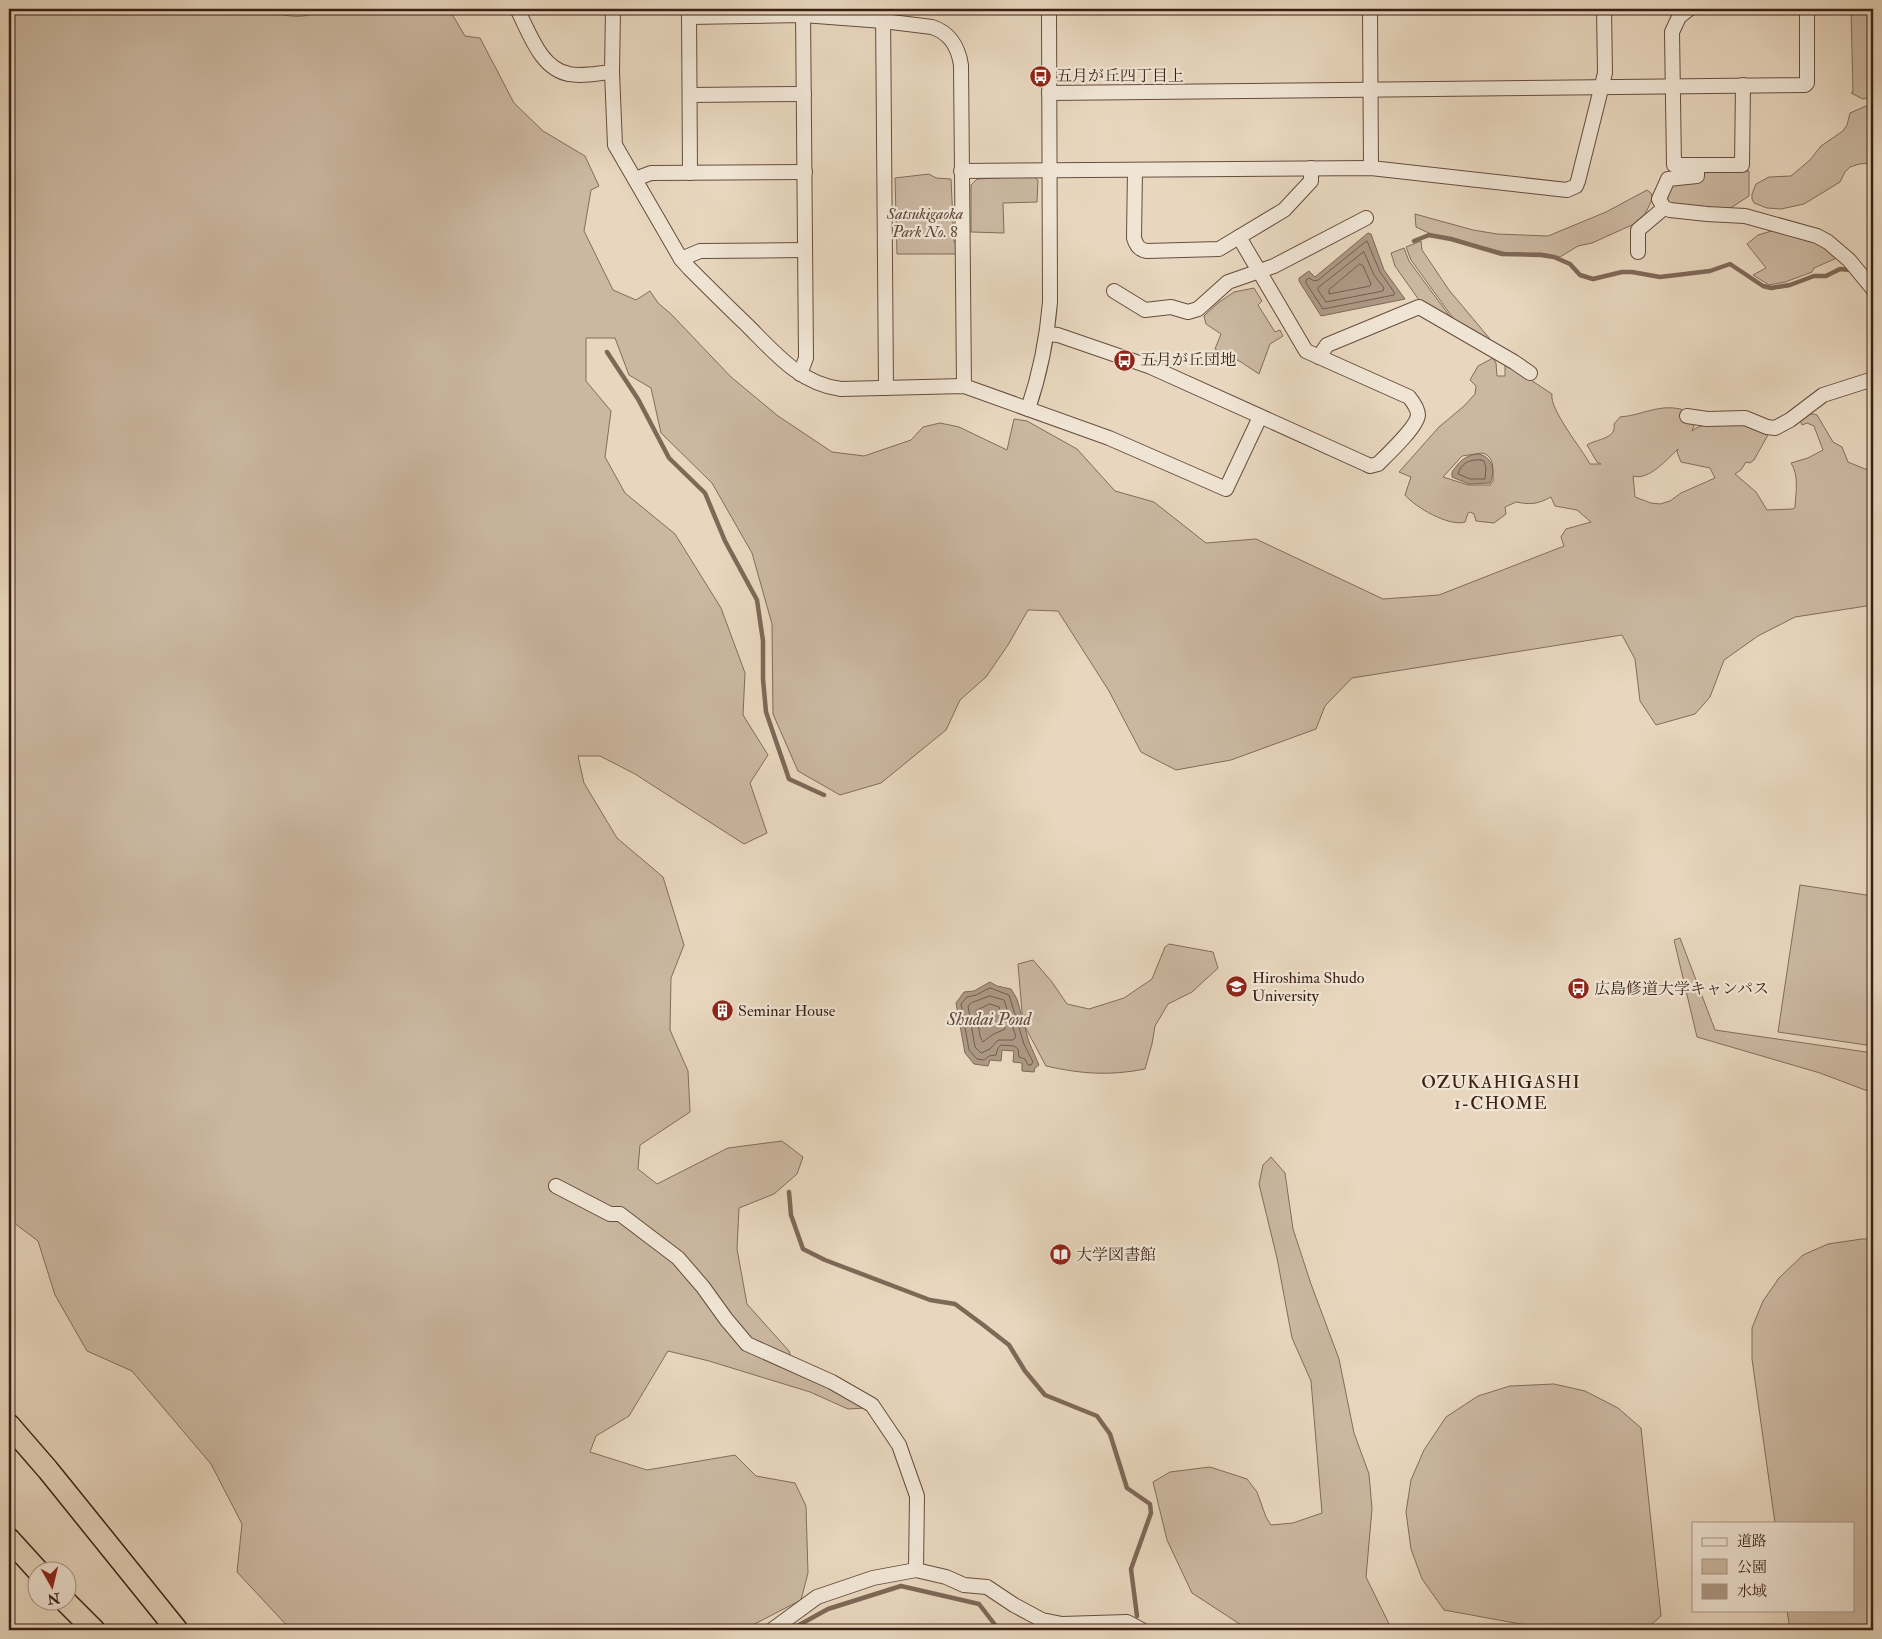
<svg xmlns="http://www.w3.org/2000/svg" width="1882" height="1639" viewBox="0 0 1882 1639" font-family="'IM FELL Double Pica','Noto Serif JP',serif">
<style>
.green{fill:#cbb8a1;stroke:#836c5b;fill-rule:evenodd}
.water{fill:#ad9885;stroke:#7f6858}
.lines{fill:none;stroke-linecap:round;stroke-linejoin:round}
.shore{stroke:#745c4d;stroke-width:1}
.stream{stroke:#7f6858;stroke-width:4.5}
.minor-casing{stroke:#664d3f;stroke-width:16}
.highway-casing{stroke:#3b1f15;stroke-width:24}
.minor{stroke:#f0e5d5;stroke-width:14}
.highway{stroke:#e8d7be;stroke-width:21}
.labels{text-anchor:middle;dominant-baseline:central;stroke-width:4.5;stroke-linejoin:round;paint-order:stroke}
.poi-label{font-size:16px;fill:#3b1f15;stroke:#f0e5d5;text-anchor:start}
.park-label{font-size:16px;font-style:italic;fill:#5f4538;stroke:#f0e5d5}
.water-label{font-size:18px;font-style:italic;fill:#63493c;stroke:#f0e5d5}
.neighbourhood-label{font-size:18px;letter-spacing:1px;fill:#3b1f15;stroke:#f0e5d5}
</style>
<rect width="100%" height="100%" fill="#e8d7be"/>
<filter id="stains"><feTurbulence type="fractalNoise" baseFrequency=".004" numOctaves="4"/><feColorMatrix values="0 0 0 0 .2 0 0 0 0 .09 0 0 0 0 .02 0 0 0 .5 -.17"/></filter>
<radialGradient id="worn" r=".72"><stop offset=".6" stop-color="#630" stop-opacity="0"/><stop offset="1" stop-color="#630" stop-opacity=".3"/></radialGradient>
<g class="green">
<path d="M 9,9 L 260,9 C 283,15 302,22 323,9 L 449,9 L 465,36 L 480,38 L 514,103 L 543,131 L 585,156 L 599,186 L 591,190 L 584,231 L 613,290 L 636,300 L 650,291 L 658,303 L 671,314 L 731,377 L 778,416 L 832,452 L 864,456 L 911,440 L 923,427 L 940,423 L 959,427 L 1007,450 L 1014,419 L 1027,421 L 1077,449 L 1115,491 L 1154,502 L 1206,543 L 1256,539 L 1383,599 L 1439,595 L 1564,546 L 1561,537 L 1566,529 L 1591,522 L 1577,510 L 1555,506 L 1551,497 C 1538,504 1531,505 1516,502 L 1505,507 L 1506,514 L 1494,523 L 1476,521 L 1474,514 L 1470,512 L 1468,513 L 1465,522 C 1449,527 1415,507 1405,495 L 1411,477 L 1399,472 L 1439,427 L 1464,406 L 1475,394 L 1476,386 L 1470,380 L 1478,366 L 1493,358 L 1496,363 L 1497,376 L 1505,376 L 1505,363 L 1552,394 C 1549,409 1582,449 1590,464 L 1601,464 L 1597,462 L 1587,445 C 1596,439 1617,439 1614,424 L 1620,417 C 1644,415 1657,404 1681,409 L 1685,419 L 1695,423 L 1692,431 C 1700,423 1727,421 1738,423 C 1748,424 1759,429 1769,433 L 1754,460 L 1750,463 L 1746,462 L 1741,470 L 1735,474 L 1756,492 L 1767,510 L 1793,509 L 1795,507 C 1796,492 1799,475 1791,463 L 1808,458 L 1823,450 L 1814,426 L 1807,423 L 1802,425 L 1800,420 C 1806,416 1809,412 1817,415 L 1833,442 L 1842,447 L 1848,462 L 1865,469 L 1873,470 L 1873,605 L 1795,617 L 1758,636 L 1724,660 L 1710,697 L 1695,714 L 1656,725 L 1640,701 L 1635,659 L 1622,635 L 1352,678 L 1325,706 L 1316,729 L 1231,760 L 1176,770 L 1141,752 L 1109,691 L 1058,611 L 1028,610 L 1008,645 L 986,677 L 960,700 L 946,730 L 881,783 L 840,795 L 798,771 L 773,714 L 772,624 L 752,553 L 712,483 L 661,433 L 651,388 L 629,375 L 615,338 L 586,338 L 586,381 L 611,411 L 605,457 L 625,493 L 675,534 L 721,608 L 745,673 L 743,715 L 768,755 L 750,783 L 767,833 L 744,844 L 635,774 L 600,756 L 578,756 L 584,783 L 617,838 L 663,877 L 684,945 L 671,978 L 670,1030 L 688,1071 L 690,1112 L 640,1145 L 638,1169 L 657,1184 L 728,1148 L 782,1141 L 803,1157 L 797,1174 L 774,1194 L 739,1208 L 737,1249 L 747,1304 L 789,1351 L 794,1366 L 865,1408 L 848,1409 L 810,1392 L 709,1361 L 668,1351 L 629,1416 L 596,1436 L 590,1452 L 647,1470 L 735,1455 L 756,1476 L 795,1483 L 806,1506 L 808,1573 L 801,1600 L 743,1630 L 291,1630 L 237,1572 L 242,1524 L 211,1464 L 132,1371 L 87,1351 L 55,1295 L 38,1241 L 9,1219 ZM 1678,449 L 1677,452 L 1681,462 L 1710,468 L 1715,478 L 1681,493 L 1670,501 L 1660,504 L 1651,503 L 1635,497 L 1633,476 C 1649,481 1667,459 1678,449 ZM 1482,453 C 1495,456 1493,470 1493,481 L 1490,485 L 1468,485 L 1443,477 L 1462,456 Z"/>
<polygon points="1851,9 1873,9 1873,93 1871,97 1863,99 1851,93 1853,92"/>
<polygon points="1873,103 1873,163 1859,164 1850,167 1845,172 1840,182 1804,204 1781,209 1767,208 1754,203 1752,199 1752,194 1756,184 1769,177 1791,176 1810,160 1821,146 1843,131 1847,125 1850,113"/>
<polygon points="1749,171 1749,196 1729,209 1669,203 1665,198 1671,184 1703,180 1703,172"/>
<polygon points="929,174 936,178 951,179 954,242 956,244 956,254 897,254 895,178"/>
<polygon points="1032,176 1038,180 1037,202 1003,203 1004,233 971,232 971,185 977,179"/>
<polygon points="1647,190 1652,194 1651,202 1645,214 1632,225 1592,243 1578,246 1560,257 1541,253 1517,254 1503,252 1431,234 1416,227 1415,214 1473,230 1497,234 1548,236 1606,212"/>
<polygon points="1778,229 1813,239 1839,257 1814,268 1812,272 1785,282 1769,285 1753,275 1766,268 1747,244 1758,235"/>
<polygon points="1421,241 1422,250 1449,290 1495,345 1458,325 1411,260 1406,247"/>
<polygon points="1404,248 1409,261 1454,322 1424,304 1419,300 1395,266 1391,253"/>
<polygon points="1254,288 1262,301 1258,305 1275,332 1280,330 1283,336 1270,344 1259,374 1241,362 1215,349 1221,334 1206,324 1204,316 1218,303 1234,292"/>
<polygon points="1800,885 1873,896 1873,1046 1778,1032"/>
<polygon points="1680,938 1715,1030 1873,1053 1873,1093 1820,1073 1697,1037 1674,940"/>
<path d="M 1169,944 L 1213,952 L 1218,968 L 1192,992 L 1168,1004 L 1155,1026 L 1152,1044 L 1145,1069 C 1110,1076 1081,1074 1046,1066 L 1023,1023 L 1018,964 L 1033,960 L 1052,982 L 1067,1004 L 1089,1009 L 1124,998 L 1152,979 L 1165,947 Z"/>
<polygon points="1271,1157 1285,1173 1293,1229 1311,1284 1339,1359 1354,1433 1369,1474 1372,1509 1366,1577 1392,1630 1249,1630 1192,1593 1167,1540 1153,1482 1170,1472 1210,1467 1247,1479 1257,1492 1266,1517 1271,1525 1293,1523 1322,1513 1311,1381 1292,1338 1277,1258 1259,1184 1263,1165"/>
<polygon points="1862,1239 1873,1239 1873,1630 1790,1630 1787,1610 1853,1610 1853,1523 1775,1523 1752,1359 1752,1328 1763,1301 1779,1278 1803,1255 1828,1244"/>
<polygon points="1554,1384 1585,1391 1618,1408 1641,1428 1661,1616 1645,1630 1553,1630 1444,1610 1422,1579 1411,1549 1406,1512 1411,1480 1424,1450 1446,1417 1478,1396 1510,1386"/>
</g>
<g class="water">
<polygon points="1368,233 1371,234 1384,270 1405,299 1321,316 1299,281 1299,278 1309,271 1315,277"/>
<path d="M 1477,454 C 1492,455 1496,471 1490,483 L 1469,484 L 1452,477 L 1452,472 C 1459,462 1464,456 1477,454 Z"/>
<polygon points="990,982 997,986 1011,989 1017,999 1029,1042 1039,1065 1035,1068 1034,1072 1022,1071 1022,1063 1013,1062 1014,1051 1002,1050 1001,1061 990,1060 988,1066 974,1064 965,1053 956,1003 964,992 974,991"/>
</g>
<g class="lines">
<g class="shore">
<polygon points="1367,241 1380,272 1394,292 1394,295 1323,309 1306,283 1306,280 1309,278 1314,281 1318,280"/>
<polygon points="1364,252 1374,275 1384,288 1383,291 1326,302 1318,290 1318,288"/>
<polygon points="1360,264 1363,266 1371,284 1370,286 1329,294 1329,290"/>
<path d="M 1481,460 L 1484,461 L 1486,468 L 1485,479 L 1470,479 L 1458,474 C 1461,463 1470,459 1481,460 Z"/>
<polygon points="990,988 1009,995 1024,1044 1033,1062 1031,1065 1028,1065 1025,1059 1019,1057 1018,1049 1014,1046 1001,1045 998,1048 996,1055 989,1056 984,1060 977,1059 969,1050 961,1004 967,997 976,995"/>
<polygon points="990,996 1004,1000 1016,1037 1013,1040 998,1040 990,1049 981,1053 975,1047 968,1006 971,1003"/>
<polygon points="990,1004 999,1007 1005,1029 992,1035 983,1042 980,1036 976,1011"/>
</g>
<g class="stream">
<polyline points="1414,241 1429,235 1451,239 1502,254 1541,255 1554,257 1570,264 1580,275 1593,279 1622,272 1632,272 1660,277 1710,271 1730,264 1763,286 1771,288 1790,285 1814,276 1826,276 1840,269 1850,270"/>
<polyline points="607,352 638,399 669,458 705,493 725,541 757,600 763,641 763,679 766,712 789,779 824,795"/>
<polyline points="789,1192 791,1215 803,1249 825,1260 930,1300 955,1304 982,1324 1009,1345 1025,1371 1045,1395 1097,1416 1110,1434 1127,1488 1150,1504 1151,1513 1131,1569 1137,1616"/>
<polyline points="790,1630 828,1609 901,1586 979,1604 999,1630"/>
</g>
<defs>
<g id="minor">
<path d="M 517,9 C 529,31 540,69 569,74 C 583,77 598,73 612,72 L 613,9"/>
<polyline points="689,9 690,173"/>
<polyline points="883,9 886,388"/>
<polyline points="1370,9 1371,168"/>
<polyline points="1689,9 1679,17 1672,32 1674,165 1742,165 1743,85"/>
<path d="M 689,17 L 803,15 L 883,21 L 932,27 C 950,33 958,46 961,65 L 964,386"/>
<path d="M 612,72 L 615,145 L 681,259 L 689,268 C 708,287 727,306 747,325 C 774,352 800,384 841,389 L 964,386 L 1109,438 L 1226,489 L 1260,417"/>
<polyline points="1049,93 1805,85 1807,83 1807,9"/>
<polyline points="690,95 804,94"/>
<polyline points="1697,165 1697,176 1668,179 1659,199 1664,208 1670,210 1707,214 1745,216 1817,236 1828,242 1849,260 1873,289"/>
<path d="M 1135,170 L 1134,238 C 1136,245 1139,250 1147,251 L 1219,249 L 1284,210 L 1311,181 L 1311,168"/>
<polyline points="961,171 1371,168 1567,190 1576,186 1578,181 1605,73 1604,9"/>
<polyline points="635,179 651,173 805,172"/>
<polyline points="1638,252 1638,230 1664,208"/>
<polyline points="681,259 700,251 805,250"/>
<polyline points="1114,291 1145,310 1171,307 1188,312 1198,309 1228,282 1274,266 1366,218"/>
<path d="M 1047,334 L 1058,335 L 1151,367 L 1366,464 L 1370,466 L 1378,464 C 1387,455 1417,427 1418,415 C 1418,409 1413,402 1409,397 L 1306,351 L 1239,237"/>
<polyline points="1319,357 1327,345 1419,307 1514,362 1530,373"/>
<polyline points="800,374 806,358 803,9"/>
<path d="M 1028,409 C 1040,374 1047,339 1050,302 L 1049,9"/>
<polyline points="1687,416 1707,419 1745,418 1767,427 1775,428 1790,420 1823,395 1873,379"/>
<polyline points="556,1186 610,1214 620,1214 678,1258 703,1287 726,1319 747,1344 832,1382 872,1405 899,1445 917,1496 916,1570 946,1577 964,1585 987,1587 1014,1605 1042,1620 1062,1624 1127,1622 1142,1630"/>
<polyline points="772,1630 817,1597 873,1578 916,1570"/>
</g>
<g id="highway">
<polyline points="9,1425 48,1470 177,1630"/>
<polyline points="9,1539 39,1572"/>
<polyline points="66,1602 94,1630"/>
</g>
</defs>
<use href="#minor" class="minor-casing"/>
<use href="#highway" class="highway-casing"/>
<use href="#minor" class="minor"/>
<use href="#highway" class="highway"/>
</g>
<defs>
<symbol id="bus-disc" viewBox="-11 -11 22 22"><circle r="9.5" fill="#8f2418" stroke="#f0e5d5"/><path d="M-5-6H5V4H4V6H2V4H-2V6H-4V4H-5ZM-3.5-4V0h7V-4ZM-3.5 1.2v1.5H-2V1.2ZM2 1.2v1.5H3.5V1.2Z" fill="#fff"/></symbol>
<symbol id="university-disc" viewBox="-11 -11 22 22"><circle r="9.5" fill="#8f2418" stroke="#f0e5d5"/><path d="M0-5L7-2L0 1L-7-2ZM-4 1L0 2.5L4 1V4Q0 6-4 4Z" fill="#fff"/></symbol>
<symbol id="building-disc" viewBox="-11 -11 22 22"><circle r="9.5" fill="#8f2418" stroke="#f0e5d5"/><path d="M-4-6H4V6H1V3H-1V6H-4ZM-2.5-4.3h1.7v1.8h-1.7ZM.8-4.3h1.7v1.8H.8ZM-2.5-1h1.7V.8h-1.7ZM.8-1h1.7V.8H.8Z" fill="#fff"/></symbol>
<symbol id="library-disc" viewBox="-11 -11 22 22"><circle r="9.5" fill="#8f2418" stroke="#f0e5d5"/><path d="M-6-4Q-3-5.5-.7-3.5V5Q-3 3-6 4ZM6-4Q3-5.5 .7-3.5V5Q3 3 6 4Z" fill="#fff"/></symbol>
</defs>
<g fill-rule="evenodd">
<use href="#bus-disc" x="1028" y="64" width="25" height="25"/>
<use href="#bus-disc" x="1112" y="348" width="25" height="25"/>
<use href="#university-disc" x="1224" y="974" width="25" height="25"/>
<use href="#bus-disc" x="1566" y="976" width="25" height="25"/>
<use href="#building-disc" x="710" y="998" width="25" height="25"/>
<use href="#library-disc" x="1048" y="1242" width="25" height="25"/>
</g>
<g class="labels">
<g class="poi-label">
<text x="1056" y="76">五月が丘四丁目上</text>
<text x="1140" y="360">五月が丘団地</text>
<text x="1252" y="978">Hiroshima Shudo<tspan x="1252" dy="18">University</tspan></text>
<text x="1594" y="989">広島修道大学キャンパス</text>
<text x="738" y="1011">Seminar House</text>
<text x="1076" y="1255">大学図書館</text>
</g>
<g class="park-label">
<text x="925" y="214">Satsukigaoka<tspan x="925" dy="18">Park No. 8</tspan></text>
</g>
<g class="water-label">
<text x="989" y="1019">Shudai Pond</text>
</g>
<g class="neighbourhood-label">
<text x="1501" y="1082">OZUKAHIGASHI<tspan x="1501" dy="21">1-CHOME</tspan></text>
</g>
</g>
<rect width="1882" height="1639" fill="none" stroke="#e8d7be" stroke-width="30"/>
<rect x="10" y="10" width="1862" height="1619" fill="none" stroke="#3b1f15" stroke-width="2.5"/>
<rect x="15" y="15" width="1852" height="1609" fill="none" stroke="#3b1f15"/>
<rect x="1692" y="1522" width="162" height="90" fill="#f0e5d5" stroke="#a89688"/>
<rect x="1702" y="1538" width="25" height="8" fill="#f0e5d5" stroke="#a89688"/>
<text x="1737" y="1546" font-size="15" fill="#3b1f15">道路</text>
<rect x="1702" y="1559" width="25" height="15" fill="#cbb8a1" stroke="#a89688"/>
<text x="1737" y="1572" font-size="15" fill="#3b1f15">公園</text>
<rect x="1702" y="1584" width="25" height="15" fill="#ad9885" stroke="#a89688"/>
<text x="1737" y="1596" font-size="15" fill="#3b1f15">水域</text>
<g transform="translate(52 1586) rotate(172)"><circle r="24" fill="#f0e5d5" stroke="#a89688"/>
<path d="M0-4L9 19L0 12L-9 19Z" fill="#8f2418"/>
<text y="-8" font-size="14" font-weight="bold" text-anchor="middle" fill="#3b1f15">N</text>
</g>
<rect width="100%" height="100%" filter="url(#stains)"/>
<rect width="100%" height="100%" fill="url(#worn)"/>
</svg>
